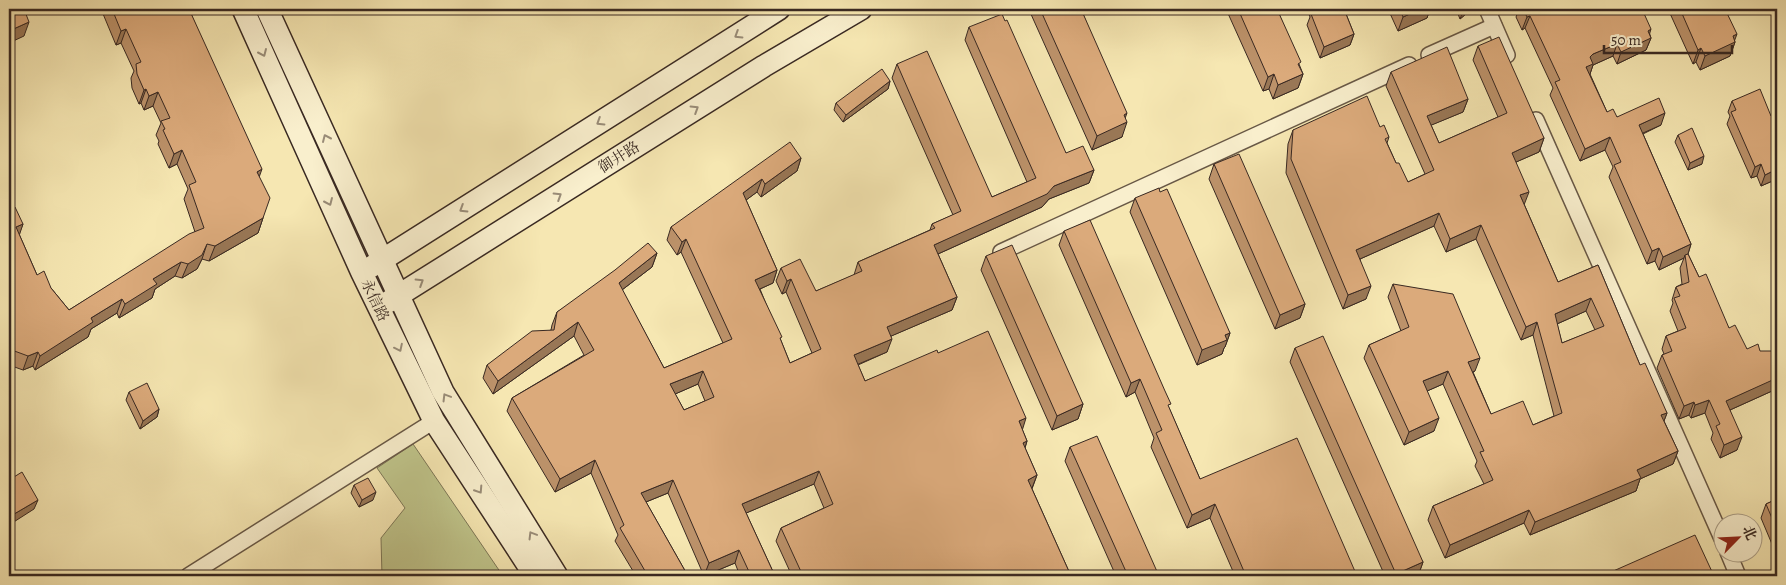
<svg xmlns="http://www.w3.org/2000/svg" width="1786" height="585" viewBox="0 0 1786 585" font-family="Alegreya,'Noto Serif SC',serif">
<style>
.green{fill:#bfc48a;stroke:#7c7656}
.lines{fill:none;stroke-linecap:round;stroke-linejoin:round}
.street-casing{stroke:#685846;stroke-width:18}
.secondary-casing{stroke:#392922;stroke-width:24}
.street{stroke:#f9efcd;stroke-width:15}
.secondary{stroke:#f9efcd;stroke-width:21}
.wall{fill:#bc926a;stroke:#392922;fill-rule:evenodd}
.shaded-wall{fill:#997756;stroke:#392922}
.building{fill:#dbaa7b;stroke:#392922;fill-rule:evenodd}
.oneway{stroke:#998c78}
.labels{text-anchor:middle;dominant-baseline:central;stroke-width:5;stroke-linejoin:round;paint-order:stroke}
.street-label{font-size:15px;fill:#392922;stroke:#f9efcd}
</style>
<rect width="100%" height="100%" fill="#f6e7b2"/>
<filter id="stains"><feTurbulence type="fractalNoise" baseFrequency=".004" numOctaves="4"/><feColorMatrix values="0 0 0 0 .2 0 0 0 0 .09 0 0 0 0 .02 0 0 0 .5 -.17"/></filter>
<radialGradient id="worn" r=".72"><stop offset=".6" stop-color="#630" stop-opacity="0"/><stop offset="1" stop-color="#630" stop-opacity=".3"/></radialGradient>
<polygon class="green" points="413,444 503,576 382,576 381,538 405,508 377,468"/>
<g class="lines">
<defs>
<g id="street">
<polyline points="1487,9 1507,55"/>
<polyline points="1429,55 1494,26"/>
<polyline points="1536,120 1724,543"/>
<polyline points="1001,252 1409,65"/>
<polyline points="1728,552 1738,576"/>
<polyline points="188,576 434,421"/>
</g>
<g id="secondary">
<polyline points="243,9 362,273 434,421 535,576"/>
<polyline points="267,9 443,392 557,576"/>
<polyline points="371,267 779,9"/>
<polyline points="388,302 764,66 861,9"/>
</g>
</defs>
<use href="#street" class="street-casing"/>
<use href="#secondary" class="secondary-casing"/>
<use href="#street" class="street"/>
<use href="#secondary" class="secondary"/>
</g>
<g class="wall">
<polygon points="101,9 189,9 259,177 263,218 258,233 209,261 202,259 197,269 182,278 175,276 155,289 152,298 119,318 117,313 91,329 88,337 35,370 33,366 23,370 9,365 9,209 23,224 19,234 37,275 51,288 69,310 195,232 184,199 188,189 177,164 169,168 158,144 159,141 156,135 161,123 153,106 144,110 141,103 139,104 132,88 131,78 134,71 121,43 116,45"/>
<polygon points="1031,9 1081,9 1125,118 1122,137 1092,150 1030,12"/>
<polygon points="1226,9 1277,9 1303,74 1298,88 1273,99 1269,89 1263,91"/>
<polygon points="1307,9 1344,9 1354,34 1350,45 1320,58 1307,25 1310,17"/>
<polygon points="1388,9 1430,9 1427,18 1398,31"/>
<polygon points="1456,9 1472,9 1460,19"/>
<polygon points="1519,9 1642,9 1651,38 1646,50 1617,64 1613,56 1593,65 1590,74 1607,112 1617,117 1661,125 1643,134 1691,244 1688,254 1699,277 1729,328 1747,349 1772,391 1730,410 1737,450 1720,458 1711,439 1713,433 1705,413 1691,418 1689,415 1679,419 1657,368 1662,355 1664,354 1662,349 1666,336 1678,331 1670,311 1673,303 1672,300 1676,287 1682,284 1680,268 1684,258 1659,270 1655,261 1647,264 1609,177 1613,167 1605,150 1580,161 1550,95 1553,88 1525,28 1522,30 1516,17"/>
<polygon points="1668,9 1725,9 1735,42 1730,56 1700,70 1696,62 1693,64"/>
<path d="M 969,27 L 1066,153 L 1094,170 L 1089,183 L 1049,199 L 1042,207 L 938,254 L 957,297 L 952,310 L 891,336 L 887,352 L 858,365 L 865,381 L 938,353 L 1022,429 L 1027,441 L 1025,448 L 1037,475 L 1032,489 L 1071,576 L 792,576 L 776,541 L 781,528 L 824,508 L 814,484 L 746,513 L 775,576 L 740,576 L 735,563 L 704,576 L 668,493 L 646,502 L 688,576 L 636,576 L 615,541 L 618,535 L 591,473 L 555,492 L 507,411 L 512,398 L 584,355 L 574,336 L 493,394 L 483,378 L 487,365 L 551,330 L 552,325 L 557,312 L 657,253 L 652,267 L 622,290 L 664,368 L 723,343 L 681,252 L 677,255 L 667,240 L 671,227 L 801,158 L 797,171 L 761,197 L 757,192 L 746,200 L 777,270 L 773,283 L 760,289 L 790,363 L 812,353 L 786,292 L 782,294 L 776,281 L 781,268 L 816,291 L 854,275 L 858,262 L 930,230 L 932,224 L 953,215 L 892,78 L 897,64 L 992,197 L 1027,182 L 965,40 ZM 698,384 L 705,401 L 684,410 L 675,394 Z"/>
<path d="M 1478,46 L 1544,138 L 1539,152 L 1516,162 L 1524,204 L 1558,282 L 1598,265 L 1640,365 L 1667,413 L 1664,421 L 1678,451 L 1673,464 L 1640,479 L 1636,491 L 1530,535 L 1524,523 L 1445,558 L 1428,520 L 1433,506 L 1484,484 L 1475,466 L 1477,461 L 1443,384 L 1427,391 L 1434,431 L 1404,445 L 1364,358 L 1369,345 L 1401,331 L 1388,297 L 1393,284 L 1475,371 L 1473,372 L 1491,414 L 1533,425 L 1554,416 L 1533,335 L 1521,340 L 1476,239 L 1446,252 L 1434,226 L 1360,259 L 1366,299 L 1343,309 L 1286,173 L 1288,144 L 1293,130 L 1380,127 L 1389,137 L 1387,143 L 1396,163 L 1408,182 L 1425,174 L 1386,86 L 1391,72 L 1468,99 L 1463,112 L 1431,125 L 1439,143 L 1498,117 L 1473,60 ZM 1586,311 L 1595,330 L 1562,343 L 1557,324 Z"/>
<polygon points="890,81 888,89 843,122 834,110 836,103"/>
<polygon points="1732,101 1771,116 1777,114 1777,179 1761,186 1757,176 1751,178 1727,124 1730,116 1728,112"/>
<polygon points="1678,135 1702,164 1688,170 1675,142"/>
<polygon points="1214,164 1305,304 1300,318 1275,329 1209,179"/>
<polygon points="1135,198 1230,333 1225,347 1224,348 1222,354 1197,365 1130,212"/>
<polygon points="1064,231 1169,408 1200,479 1357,576 1235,576 1210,518 1187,528 1151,447 1154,438 1135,392 1126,397 1059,245"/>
<polygon points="986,256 1083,404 1078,419 1052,430 981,270"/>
<polygon points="1295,348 1423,562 1418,576 1385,576 1290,362"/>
<polygon points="129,392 159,409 157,417 140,429 126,400"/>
<polygon points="1070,447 1159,576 1116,576 1065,461"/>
<polygon points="354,485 373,500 359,507 351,493"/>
<polygon points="1777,499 1777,556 1761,518 1766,504"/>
</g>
<g class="shaded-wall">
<polygon points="1421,9 1430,9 1427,18 1398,31 1403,17"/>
<polygon points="1464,9 1472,9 1460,19"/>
<polygon points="1530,16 1525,28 1522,30 1527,17"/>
<polygon points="29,22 24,36 9,43 9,31"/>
<polygon points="126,29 121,43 116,45 121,31"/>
<polygon points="1651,29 1648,39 1651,38 1646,50 1617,64 1621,52 1648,31"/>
<polygon points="1354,34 1350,45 1320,58 1324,47"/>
<polygon points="1737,34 1734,42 1735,42 1730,56 1700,70 1705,56 1733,36"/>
<polygon points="1617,44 1613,56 1593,65 1589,77 1582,80 1590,57 1593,54"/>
<polygon points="1701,48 1696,62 1693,64 1698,50"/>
<polygon points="1274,74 1269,89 1263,91 1268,77"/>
<polygon points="1303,74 1298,88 1273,99 1278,85"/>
<polygon points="890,81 888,89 843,122 846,115"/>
<polygon points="146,89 141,103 139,104 144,90"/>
<polygon points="158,92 153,106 144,110 149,96"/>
<polygon points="1468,99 1463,112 1422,129 1427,116"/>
<polygon points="1127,113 1123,124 1127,122 1122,137 1092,150 1097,136 1124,115"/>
<polygon points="1665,113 1661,125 1634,137 1639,125"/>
<polygon points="1610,137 1605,150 1580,161 1585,149"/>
<polygon points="1544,138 1539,152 1507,166 1512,153"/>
<polygon points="182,150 177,164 169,168 174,154"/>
<polygon points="1704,156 1702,164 1688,170 1690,163"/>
<polygon points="801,158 797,171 761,197 765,184"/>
<polygon points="1761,164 1757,176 1751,178 1755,167"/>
<polygon points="262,169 257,183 257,172"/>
<polygon points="1777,169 1777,179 1761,186 1765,175"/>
<polygon points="1094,170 1089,183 1049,199 1042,207 929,258 934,245 1054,186"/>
<polygon points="762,179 757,192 738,206 743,193"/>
<polygon points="1529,192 1524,205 1520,195"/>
<polygon points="1439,213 1434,226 1351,263 1356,250"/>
<polygon points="263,218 258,233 209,261 215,246"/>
<polygon points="23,224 18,239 16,227"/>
<polygon points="1481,225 1476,239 1446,252 1450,239"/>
<polygon points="686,239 681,252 677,255 682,242"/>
<polygon points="207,244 202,259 197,269 182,278 188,264"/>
<polygon points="1691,244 1687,257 1685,255 1684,258 1659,270 1663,257"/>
<polygon points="1659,248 1655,261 1647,264 1652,251"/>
<polygon points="657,253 652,267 614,296 619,283"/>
<polygon points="181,262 175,276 155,289 152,298 119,318 125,304 153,279"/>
<polygon points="777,270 773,283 751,293 755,280"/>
<polygon points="791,279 786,292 782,294 787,281"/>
<polygon points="1371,286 1366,299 1343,309 1348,295"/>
<polygon points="957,297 952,310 882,340 887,327"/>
<polygon points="1591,298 1586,311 1550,327 1555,314"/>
<polygon points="122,299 117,313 91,329 88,337 35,370 40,356 91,318"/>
<polygon points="1305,304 1300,318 1275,329 1280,315"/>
<polygon points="578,322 574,336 493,394 498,381"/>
<polygon points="1537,322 1533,335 1521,340 1526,327"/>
<polygon points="1230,333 1225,347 1224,348 1222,354 1197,365 1202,350 1225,335"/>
<polygon points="892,339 887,352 849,368 854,355"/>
<polygon points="38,352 33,366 23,370 28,356"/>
<polygon points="1480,358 1475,371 1464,376 1468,362"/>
<polygon points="703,371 698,384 666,398 670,384"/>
<polygon points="1448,371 1443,384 1418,395 1423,381"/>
<polygon points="1777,377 1777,385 1772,391 1721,414 1726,401"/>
<polygon points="1140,379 1135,392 1126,397 1131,383"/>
<polygon points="1709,400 1705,413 1691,418 1695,405"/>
<polygon points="1694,402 1689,415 1679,419 1684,406"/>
<polygon points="1083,404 1078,419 1052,430 1057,416"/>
<polygon points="159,409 157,417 140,429 143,421"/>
<polygon points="1667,413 1662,426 1661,415"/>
<polygon points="1026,418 1022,431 1019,421"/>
<polygon points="1439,418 1434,431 1404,445 1409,432"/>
<polygon points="1742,437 1737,450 1720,458 1724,445"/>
<polygon points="1027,441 1023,454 1023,443"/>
<polygon points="1678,451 1673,464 1640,479 1636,491 1530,535 1535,522 1637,470"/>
<polygon points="595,460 591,473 555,492 560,479"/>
<polygon points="819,471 814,484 737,517 742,504"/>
<polygon points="1037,475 1032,488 1023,493 1028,480"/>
<polygon points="673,480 668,493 636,506 641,493"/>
<polygon points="376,492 373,500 359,507 362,500"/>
<polygon points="38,500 34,509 9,525 9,517"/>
<polygon points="1215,504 1210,518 1187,528 1192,515"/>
<polygon points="1529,510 1524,523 1445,558 1450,545"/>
<polygon points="739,550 735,563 704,576 709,563"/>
<polygon points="1423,562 1418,576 1395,576 1396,574"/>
</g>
<g class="building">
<polygon points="14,9 24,9 29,22 9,31 9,11"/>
<polygon points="112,9 189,9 262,169 257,172 270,198 263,218 215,246 207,244 202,255 188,264 181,262 153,279 157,284 125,304 122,299 91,318 93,322 40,356 38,352 28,356 9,349 9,209 15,207 23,224 16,227 37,275 44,271 51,288 69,310 189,234 204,228 189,185 196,182 182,150 174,154 163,130 165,129 161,121 170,118 158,92 149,96 146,89 144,90 137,74 136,64 141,62 126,29 121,31"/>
<polygon points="1040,9 1081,9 1127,113 1124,115 1127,122 1097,136"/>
<polygon points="1238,9 1277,9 1301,62 1298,64 1303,74 1278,85 1274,74 1268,77"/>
<polygon points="1315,9 1344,9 1354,34 1324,47 1311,14 1317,12"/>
<polygon points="1400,9 1421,9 1403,17"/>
<polygon points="1523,9 1642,9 1651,29 1648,31 1651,38 1621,52 1617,44 1593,54 1590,57 1593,64 1586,67 1607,112 1613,109 1617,117 1659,98 1665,113 1639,125 1691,244 1663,257 1659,248 1652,251 1614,165 1621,162 1610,137 1585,149 1555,82 1560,80 1530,16 1527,17"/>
<polygon points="1680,9 1725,9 1737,34 1733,36 1735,42 1705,56 1701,48 1698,50"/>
<path d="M 1002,14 L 1005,21 L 1007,20 L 1066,153 L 1083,146 L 1094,170 L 1054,186 L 1047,194 L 934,245 L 957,297 L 887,327 L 892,339 L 854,355 L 865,381 L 937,350 L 938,353 L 988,331 L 1026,418 L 1019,421 L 1027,441 L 1023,443 L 1037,475 L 1028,480 L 1071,576 L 803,576 L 781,528 L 833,504 L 819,471 L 742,504 L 775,576 L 751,576 L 739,550 L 709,563 L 673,480 L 641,493 L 688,576 L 648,576 L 620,528 L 624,525 L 595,460 L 560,479 L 512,398 L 594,350 L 578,322 L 498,381 L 487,365 L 532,331 L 554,330 L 557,312 L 615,270 L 648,243 L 657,253 L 619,283 L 664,368 L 732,339 L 686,239 L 682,242 L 671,227 L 790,142 L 801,158 L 765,184 L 762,179 L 743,193 L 777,270 L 755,280 L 782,337 L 780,338 L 790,363 L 821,349 L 791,279 L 787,281 L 781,268 L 800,259 L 816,291 L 862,271 L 858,262 L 935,228 L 932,224 L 961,211 L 897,64 L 927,51 L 992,197 L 1036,178 L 969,27 ZM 703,371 L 714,397 L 684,410 L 670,384 Z"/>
<path d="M 1499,37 L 1544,138 L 1512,153 L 1529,192 L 1520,195 L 1558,282 L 1598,265 L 1640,365 L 1645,363 L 1667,413 L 1661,415 L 1678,451 L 1637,470 L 1641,478 L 1535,522 L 1529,510 L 1450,545 L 1433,506 L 1493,480 L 1480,452 L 1484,451 L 1448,371 L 1423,381 L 1439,418 L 1409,432 L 1369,345 L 1409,327 L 1393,284 L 1453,294 L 1480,358 L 1468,362 L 1491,414 L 1523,401 L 1533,425 L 1562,413 L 1537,322 L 1526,327 L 1481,225 L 1450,239 L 1439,213 L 1356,250 L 1371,286 L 1348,295 L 1291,159 L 1293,130 L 1367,96 L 1380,127 L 1384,125 L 1389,137 L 1385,139 L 1396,163 L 1399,163 L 1408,182 L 1434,170 L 1391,72 L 1447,47 L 1468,99 L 1427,116 L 1439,143 L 1507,113 L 1478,46 ZM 1591,298 L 1604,326 L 1562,343 L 1555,314 Z"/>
<polygon points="882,69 890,81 846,115 836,103"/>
<polygon points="1760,89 1771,116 1777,114 1777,169 1765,175 1761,164 1755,167 1731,112 1736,110 1732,101"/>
<polygon points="1692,128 1704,156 1690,163 1678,135"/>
<polygon points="1239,154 1305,304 1280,315 1214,164"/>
<polygon points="1159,188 1160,192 1167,189 1230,333 1225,335 1227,340 1202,350 1135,198"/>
<polygon points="1090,220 1165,391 1171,404 1168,405 1200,479 1297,438 1357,576 1246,576 1215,504 1192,515 1156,433 1162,430 1140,379 1131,383 1064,231"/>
<polygon points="1012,245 1083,404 1057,416 986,256"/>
<polygon points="1688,254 1699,277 1706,274 1729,328 1735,325 1747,349 1758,344 1760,351 1773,351 1777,353 1777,378 1726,401 1742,437 1724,445 1716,426 1720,424 1709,400 1695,405 1694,402 1684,406 1662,355 1672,351 1666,336 1686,328 1674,298 1680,296 1676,287 1689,282 1685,255"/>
<polygon points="1323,336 1423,562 1396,574 1295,348"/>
<polygon points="147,383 159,409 143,421 129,392"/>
<polygon points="1097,436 1159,576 1128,576 1070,447"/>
<polygon points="22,472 38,500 9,517 9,480"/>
<polygon points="368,478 376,492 362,500 354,485"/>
<polygon points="1777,499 1777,530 1766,504"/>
<polygon points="1695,535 1714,576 1602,576"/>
</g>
<defs><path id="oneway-chevron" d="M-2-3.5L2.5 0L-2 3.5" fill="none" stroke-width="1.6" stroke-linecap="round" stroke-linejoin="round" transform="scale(1.25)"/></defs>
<g class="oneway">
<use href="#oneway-chevron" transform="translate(738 35) rotate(148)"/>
<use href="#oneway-chevron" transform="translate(263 53) rotate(66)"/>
<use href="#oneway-chevron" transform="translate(695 109) rotate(-32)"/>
<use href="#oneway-chevron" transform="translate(600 122) rotate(148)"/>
<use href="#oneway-chevron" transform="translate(326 138) rotate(-114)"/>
<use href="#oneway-chevron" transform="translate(558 196) rotate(-32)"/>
<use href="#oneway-chevron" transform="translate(329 202) rotate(66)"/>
<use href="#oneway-chevron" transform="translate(463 209) rotate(148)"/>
<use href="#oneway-chevron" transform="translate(420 282) rotate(-32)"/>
<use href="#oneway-chevron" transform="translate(399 348) rotate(64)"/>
<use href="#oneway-chevron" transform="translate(446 397) rotate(-121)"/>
<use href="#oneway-chevron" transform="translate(479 490) rotate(57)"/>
<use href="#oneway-chevron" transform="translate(532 535) rotate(-121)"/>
</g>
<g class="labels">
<g class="street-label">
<text transform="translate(619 157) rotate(-32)">御井路</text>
<text transform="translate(375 300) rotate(64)">永信路</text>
</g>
</g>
<rect width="1786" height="585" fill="none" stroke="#f6e7b2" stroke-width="30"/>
<rect x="10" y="10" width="1766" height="565" fill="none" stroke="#392922" stroke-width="2.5"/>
<rect x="15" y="15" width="1756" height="555" fill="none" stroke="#392922"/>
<g transform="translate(1738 538) rotate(66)"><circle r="24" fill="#f9efcd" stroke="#aca089"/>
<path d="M0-4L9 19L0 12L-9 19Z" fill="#8f2418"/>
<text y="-8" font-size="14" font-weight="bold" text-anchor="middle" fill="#392922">北</text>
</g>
<path d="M1604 45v8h128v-8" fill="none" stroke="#392922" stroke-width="2.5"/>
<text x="1611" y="45" font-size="15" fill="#392922" stroke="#f9efcd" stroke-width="4" paint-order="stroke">50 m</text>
<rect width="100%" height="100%" filter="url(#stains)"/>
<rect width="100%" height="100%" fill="url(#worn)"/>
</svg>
